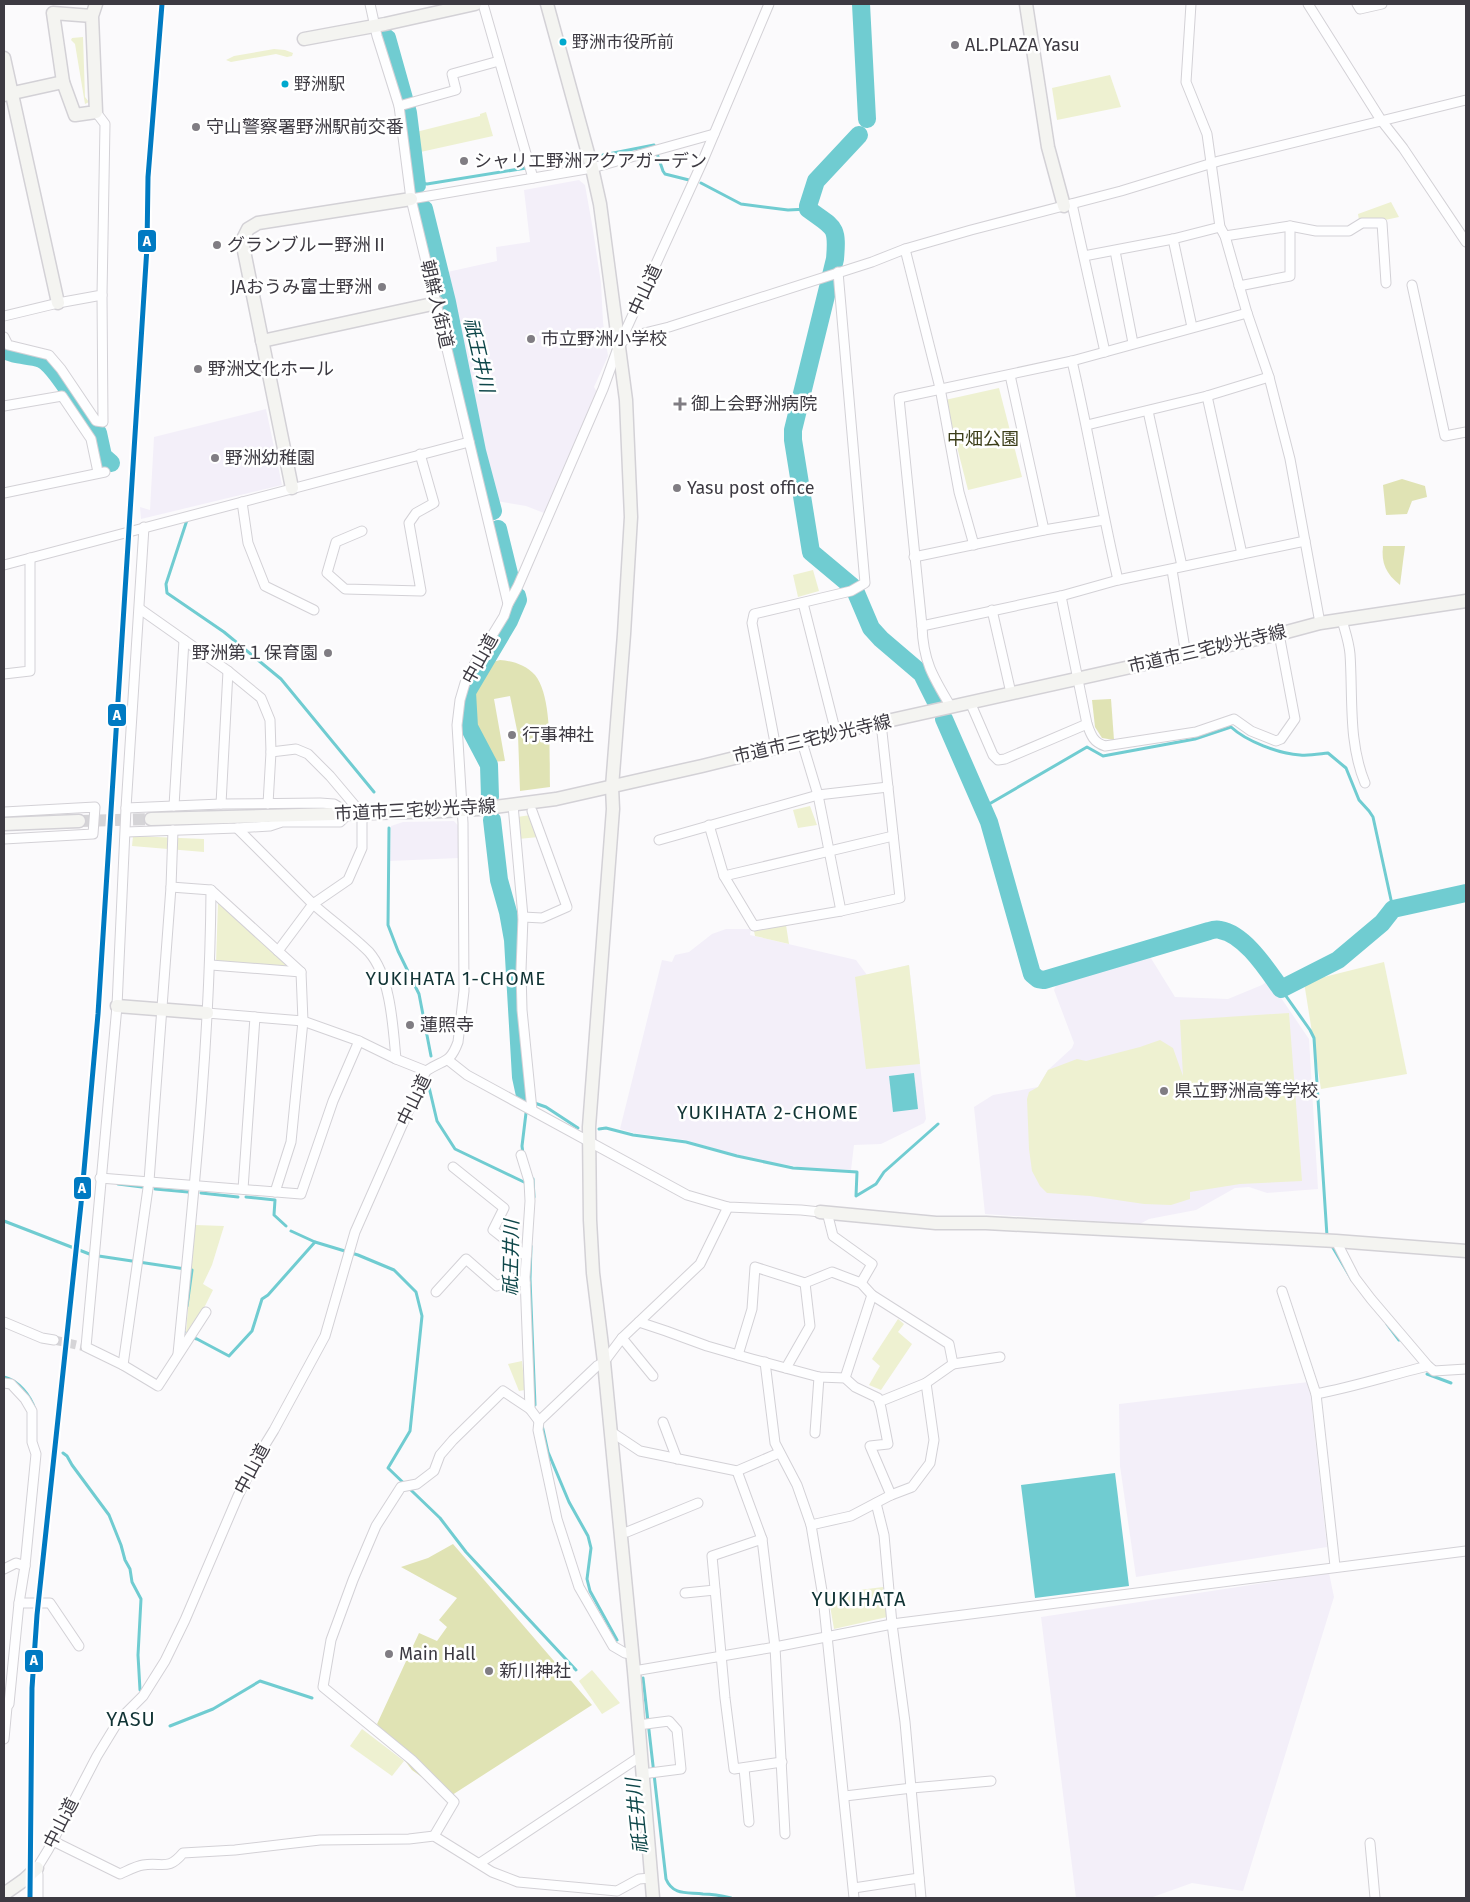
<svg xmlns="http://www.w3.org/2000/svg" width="1470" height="1902" viewBox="0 0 1470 1902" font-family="'Fira Sans','Noto Sans JP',sans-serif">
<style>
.built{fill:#f3eff9}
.green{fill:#eef1d1}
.forest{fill:#e0e3b4}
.water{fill:#70ccd1}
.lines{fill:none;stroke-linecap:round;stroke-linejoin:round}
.stream{stroke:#70ccd1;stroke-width:3}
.river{stroke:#70ccd1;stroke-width:18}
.street-tunnel{stroke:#d5d4d7;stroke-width:9;stroke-dasharray:9 4.5;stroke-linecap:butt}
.secondary-tunnel{stroke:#d5d4d7;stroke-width:12;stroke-dasharray:12 6;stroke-linecap:butt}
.street-casing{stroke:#d3d1d6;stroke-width:11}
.secondary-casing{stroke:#d3d1d6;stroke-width:15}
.street{stroke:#fefeff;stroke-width:9}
.secondary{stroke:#f4f4f1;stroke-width:12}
.rail-1-casing{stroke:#fff;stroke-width:9}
.rail-1{stroke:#007ac2;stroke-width:5}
.bus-dot{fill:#00a9ce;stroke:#fff;stroke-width:2}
.poi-dot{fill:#807d83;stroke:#fff;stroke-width:2}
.labels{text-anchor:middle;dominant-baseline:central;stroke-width:5;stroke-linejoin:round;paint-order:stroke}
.bus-label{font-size:17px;fill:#3d3a42;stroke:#fff;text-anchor:start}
.poi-label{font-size:18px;fill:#3d3a42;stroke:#fff;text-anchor:start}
.street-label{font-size:18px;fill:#3d3a42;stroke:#fff}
.park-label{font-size:18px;fill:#3c3e19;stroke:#fff}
.water-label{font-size:19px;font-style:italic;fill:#0e474a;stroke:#fff}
.neighbourhood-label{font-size:19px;letter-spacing:1px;fill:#113435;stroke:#fff}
.quarter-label{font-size:20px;letter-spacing:1px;fill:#113435;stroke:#fff}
.line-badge{stroke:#fff;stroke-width:2}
.badge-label{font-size:14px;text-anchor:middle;font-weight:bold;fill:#fff}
</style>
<rect width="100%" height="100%" fill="#fbfafc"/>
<g class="built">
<polygon points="579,180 585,185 593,230 601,283 603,322 608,356 594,387 597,392 544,513 526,506 491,500 477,443 443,273 497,261 496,247 530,242 524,190"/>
<polygon points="266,409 282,485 141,519 140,507 150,510 154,437"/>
<polygon points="454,821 459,827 459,858 390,861 391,826 403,822"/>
<polygon points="726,929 751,929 750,935 856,960 867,975 909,965 926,1119 924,1123 881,1144 854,1145 851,1170 816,1169 781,1164 738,1156 686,1140 634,1133 620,1129 662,960 672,962 675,955 689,952 712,934"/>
<polygon points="1149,955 1175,997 1228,999 1262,985 1269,980 1309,1039 1318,1189 1267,1193 1249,1187 1235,1188 1196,1210 1149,1219 1140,1224 985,1214 974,1107 993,1095 1038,1087 1048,1070 1072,1048 1074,1043 1054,990 1057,983"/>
<polygon points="1309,1382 1327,1547 1136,1577 1120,1466 1119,1404"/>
<polygon points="1329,1573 1334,1597 1243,1891 1192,1883 1150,1898 1076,1898 1041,1617"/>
</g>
<g class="green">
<polygon points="83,37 85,97 89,102 85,104 75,44 71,40 72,38"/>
<polygon points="274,49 285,50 293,53 292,56 287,57 276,54 231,62 226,60 234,56"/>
<polygon points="1110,75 1121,107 1057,120 1052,88"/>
<polygon points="486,112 493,136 416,153 416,132 480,116 480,114"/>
<polygon points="1391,202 1399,217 1385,220 1359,220 1358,214"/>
<polygon points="999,388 1022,477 968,490 945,400"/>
<polygon points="813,570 819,591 798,597 793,575"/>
<polygon points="810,806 817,825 798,828 793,810"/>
<polygon points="531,815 539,837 518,839 517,817"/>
<polygon points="133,836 204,839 204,852 132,846"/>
<polygon points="218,902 293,970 216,963"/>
<polygon points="786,925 789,944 755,936 754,931"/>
<polygon points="1384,962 1407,1074 1321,1089 1304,982"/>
<polygon points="909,965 920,1064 866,1069 855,977"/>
<polygon points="1289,1013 1302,1181 1240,1184 1190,1192 1190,1199 1171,1205 1144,1204 1090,1196 1047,1193 1040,1186 1032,1171 1029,1149 1027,1099 1029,1092 1038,1087 1048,1070 1077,1059 1086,1061 1140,1047 1160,1040 1173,1048 1183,1076 1180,1020"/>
<polygon points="195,1225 224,1226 212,1265 203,1284 213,1290 191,1334 186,1332"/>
<polygon points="898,1319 904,1324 898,1332 912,1344 881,1390 869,1385 880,1366 872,1359"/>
<polygon points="522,1361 525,1390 519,1391 508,1364"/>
<polygon points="883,1587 887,1617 834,1629 828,1594"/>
<polygon points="592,1670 620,1703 602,1714 579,1681"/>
<polygon points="362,1729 404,1761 392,1776 350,1746"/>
</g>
<g class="forest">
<polygon points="1402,479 1425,486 1427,497 1412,501 1407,514 1386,515 1383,485"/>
<path d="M 1383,546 L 1405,546 L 1400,585 C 1386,574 1381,563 1383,546 Z"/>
<path d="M 500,660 C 513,661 526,665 535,675 C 553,697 549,758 550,787 L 520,791 L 518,735 L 510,696 L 494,699 L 505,761 L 490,762 C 465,722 462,706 485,664 Z"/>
<polygon points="1111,699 1114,740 1102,738 1095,727 1092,700"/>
<polygon points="453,1544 592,1705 449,1797 412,1770 377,1724 419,1633 437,1641 447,1627 439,1620 457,1598 401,1567 428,1558"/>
</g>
<g class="water">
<polygon points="914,1073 918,1109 893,1112 889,1076"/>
<polygon points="1115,1473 1129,1586 1035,1598 1021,1485"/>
</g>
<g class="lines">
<g class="stream">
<polyline points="603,155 654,145 663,171 665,174 689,180"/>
<polyline points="416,182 427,184 575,160"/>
<polyline points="701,183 741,204 788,210 808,209"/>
<polyline points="187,520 166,584 167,593 224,632 281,679 374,792"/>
<path d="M 984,807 L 1087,747 L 1103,756 L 1195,739 L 1231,727 C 1246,741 1279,754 1300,755 C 1309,756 1319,754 1328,753 L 1346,768 L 1359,800 L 1369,811 L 1373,817 L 1393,909"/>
<polyline points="389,828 388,925 398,951 419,994 431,1056"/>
<polyline points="1281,989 1310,1030 1314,1038 1327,1236"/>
<polyline points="429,1087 437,1121 455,1149 526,1183"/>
<polyline points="526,1100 546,1107 578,1128"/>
<polyline points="599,1129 606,1128 633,1135 686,1142 737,1156 793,1168 857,1172 856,1196 876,1184 884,1172 938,1124"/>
<polyline points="523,1154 522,1146 526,1113"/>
<polyline points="533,1179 534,1197"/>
<polyline points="118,1184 142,1187"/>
<polyline points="155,1189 188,1192"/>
<polyline points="201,1193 238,1197"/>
<polyline points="246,1197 275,1200 274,1215 286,1226"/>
<polyline points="4,1221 92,1255 192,1270 187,1306"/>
<polyline points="291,1231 315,1242 358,1255 394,1270 416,1292 422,1316 410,1431 388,1468 440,1518 466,1552 576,1670"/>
<polyline points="531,1246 530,1279 535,1405"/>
<polyline points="1332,1246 1352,1280"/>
<polyline points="1387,1324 1399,1340"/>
<polyline points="184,1332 183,1335 197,1339 229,1356 252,1331 262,1299 268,1295 315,1242"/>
<polyline points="1427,1374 1451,1383"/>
<path d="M 4,1377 C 18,1380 31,1396 35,1410"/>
<polyline points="542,1425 548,1452 569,1502 588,1536 591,1548 587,1579 590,1591 617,1640"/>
<polyline points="63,1453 67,1456 72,1465 109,1515 121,1545 125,1560 130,1569 132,1582 141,1599 138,1655 140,1690"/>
<path d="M 643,1678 L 666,1879 C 673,1896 688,1892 703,1894 C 712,1894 723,1896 731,1898"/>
<polyline points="170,1726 213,1709 260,1681 312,1698"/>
</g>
<g class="river">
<polyline points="861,4 867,119"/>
<polyline points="387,38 408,113 417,185"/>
<path d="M 859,135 L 816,181 L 808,206 L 808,209 C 834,228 838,225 835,259 L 793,430 L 793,440 L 811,552 L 854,588 L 871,628 L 881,639 L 922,674 L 935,700"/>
<polyline points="424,209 447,302 477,451 493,511"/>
<path d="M 4,349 C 14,357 29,354 41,359 C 57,366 83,415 95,431 L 98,433 L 103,456 L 111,463"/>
<polyline points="498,529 512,586"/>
<path d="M 944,719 L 989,822 L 1032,974 L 1038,979 L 1044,980 L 1209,931 C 1212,930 1217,929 1220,930 C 1245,934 1268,971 1281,989 L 1338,960 L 1382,923 L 1393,909 L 1466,893"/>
<polyline points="490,797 489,765 469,727 467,692 509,621 518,600 517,596"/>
<polyline points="492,820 499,880 508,912 513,940 521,1077 526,1100"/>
</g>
<polyline class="street-tunnel" points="54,1340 86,1347"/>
<polyline class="secondary-tunnel" points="79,821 151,819"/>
<defs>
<g id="street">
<polyline points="370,4 377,36 399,106 411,199 508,604"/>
<polyline points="483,4 533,178"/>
<polyline points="1191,4 1186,82 1207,134 1220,227 1225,236 1247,313 1269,377 1290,459 1320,623"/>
<polyline points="1308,4 1381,120 1403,148 1466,242"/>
<polyline points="1357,4 1360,9 1382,4"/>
<polyline points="399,106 456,90 452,74 499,61"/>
<polyline points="411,199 592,168 714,134"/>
<polyline points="1072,204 1105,352"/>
<polyline points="1225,236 1290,226 1316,231 1349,231 1362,223 1382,223 1386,283"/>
<polyline points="1173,239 1192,327"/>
<polyline points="905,249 940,388 959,492 974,545"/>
<polyline points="1115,251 1133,343"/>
<polyline points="1084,256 1173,239 1220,227"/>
<polyline points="1412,285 1445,436 1466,432"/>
<polyline points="1239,286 1290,276 1290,226"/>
<polyline points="4,316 58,303 102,295 105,124 96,112"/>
<polyline points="4,337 8,345 49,355 61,369 96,421 103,422 102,295"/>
<polyline points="621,343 628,337 669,327 872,262 905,249 971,230 1121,191 1219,161 1466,100"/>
<path d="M 1072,361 C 1089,434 1101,507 1118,580"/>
<polyline points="1010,375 1044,530"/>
<polyline points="1207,396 1242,554"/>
<polyline points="4,406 62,396 91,439 98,472"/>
<polyline points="1148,411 1182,566"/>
<polyline points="1087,425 1207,396 1269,377"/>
<polyline points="4,493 105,472"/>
<polyline points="242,502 248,543 265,586 314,610"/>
<polyline points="144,527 126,808 117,1006 86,1347 123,1365 158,1386 206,1312"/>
<polyline points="362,531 336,542 327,573 345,589 421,591 409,523 416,513 434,503 420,454"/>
<polyline points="914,557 1044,530 1104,520"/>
<polyline points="4,565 469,442"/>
<polyline points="1172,570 1186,655"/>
<path d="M 1061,596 L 1087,724 C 1091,735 1093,742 1105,746 L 1196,732 L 1234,719 L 1251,731 L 1276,741 L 1281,739 L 1295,719 L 1279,634"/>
<polyline points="803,603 836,733"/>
<polyline points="140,609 228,671 261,698 270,720 271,752 268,804"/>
<polyline points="992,610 1011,693"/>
<path d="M 1342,620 C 1345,631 1349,642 1350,654 C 1353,697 1348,742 1365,783"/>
<polyline points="922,626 1061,596 1118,580 1305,541"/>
<polyline points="4,674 30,671 30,558"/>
<polyline points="970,702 993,755 998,760 1005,759 1087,724"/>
<path d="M 951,707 C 933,677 923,661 922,626 L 899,398 L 1072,361 L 1247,313"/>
<polyline points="802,742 818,795 841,911"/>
<polyline points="776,748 752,623 754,614 851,591 865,583 838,272"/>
<polyline points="221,804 228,671"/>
<polyline points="513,805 523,917 521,970 522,1010 532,1110"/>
<polyline points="174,806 184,640"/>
<polyline points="4,812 95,807 93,834 4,839"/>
<polyline points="709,825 724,876 754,926 841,911 900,898 881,723"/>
<polyline points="237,828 313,904 348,880 362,848 362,814 330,776 308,754 296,749 271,752"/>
<polyline points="126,832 237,828 270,826 282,822 340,822 349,813 334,804 320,803 221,804 126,808"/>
<polyline points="659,840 818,795 888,787"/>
<polyline points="724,876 893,836"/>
<polyline points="171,887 211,890 301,972 303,1021 291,1142 275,1192"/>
<polyline points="523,917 542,918 567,907 532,811"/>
<path d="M 278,951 L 313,904 C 331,920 352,935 369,952 C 391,977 393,1028 396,1059"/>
<polyline points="211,965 301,972"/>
<polyline points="207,1013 303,1021 359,1041 396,1059 426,1071"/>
<polyline points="448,1060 467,1075 687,1195 728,1207 801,1210 820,1212"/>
<polyline points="521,1155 529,1181 530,1201 525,1277 530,1409 539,1421"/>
<polyline points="453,1167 504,1208 493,1230 526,1256"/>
<polyline points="100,1178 301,1194 333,1101 359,1041"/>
<polyline points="243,1189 255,1017"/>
<polyline points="827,1212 833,1236 872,1264 861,1283"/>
<polyline points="1336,1241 1355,1278 1371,1299 1428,1366 1434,1371 1466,1369"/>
<polyline points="1282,1291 1316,1394"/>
<polyline points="436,1292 466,1259 497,1286 512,1278 525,1283"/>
<polyline points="4,1322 42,1338 54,1340"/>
<polyline points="639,1322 666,1331 707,1346 752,1359 819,1377 845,1378 855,1387 878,1398 881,1408 888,1444 870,1446 891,1495"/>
<polyline points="622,1338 653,1376"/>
<path d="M 178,1354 C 193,1200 210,1045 211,890"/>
<polyline points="738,1355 752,1309 755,1267 805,1283 832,1272 861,1283 872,1295 949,1344 953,1364 1000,1357"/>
<polyline points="765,1362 775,1443 797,1485 811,1525 823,1597 854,1898"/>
<polyline points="123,1365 149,1181 171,887 173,830"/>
<polyline points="786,1368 810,1326 805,1283"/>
<polyline points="845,1378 872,1295"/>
<polyline points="4,1383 11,1384 25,1399 32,1411 32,1442 36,1454 25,1566"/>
<polyline points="879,1402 926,1383"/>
<polyline points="663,1422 677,1459"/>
<polyline points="610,1431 640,1451 737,1471 779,1453"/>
<polyline points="815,1433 819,1377"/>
<polyline points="737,1471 762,1539 775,1647 785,1834"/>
<polyline points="876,1503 884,1535 892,1624 905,1722 921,1898"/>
<polyline points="811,1525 851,1516 891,1495 912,1487 930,1463 934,1440 926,1383 953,1364"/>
<polyline points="627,1532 698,1503"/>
<polyline points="762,1539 712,1556 725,1698 734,1769 782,1762"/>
<path d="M 1335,1566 L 1316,1394 C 1354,1387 1390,1375 1428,1366"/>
<polyline points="4,1569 16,1563 25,1566 19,1603 9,1704 7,1707 4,1739"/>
<polyline points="685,1593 715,1590"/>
<polyline points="19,1603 50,1603 79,1646"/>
<polyline points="631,1654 625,1653 613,1646 579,1587 557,1519 538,1430 539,1421 597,1366 604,1362 622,1338 700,1264 728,1207"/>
<polyline points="634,1671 775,1647 892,1624 1466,1551"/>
<polyline points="638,1725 669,1721 677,1730 681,1769 642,1774"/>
<polyline points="744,1768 749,1822"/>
<polyline points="845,1796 912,1788 991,1781"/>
<polyline points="434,1836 454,1802 412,1760 323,1687 331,1640 353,1580 376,1526 401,1487 417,1484 434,1471 440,1455 453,1440 503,1391 530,1409"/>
<path d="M 53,1841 L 120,1874 C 127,1871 136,1866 143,1865 C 163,1862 168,1871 183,1853 L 235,1850 L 320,1840 L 409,1839 L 434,1836 L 492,1872 L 518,1882 L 617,1891 L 639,1879 L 651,1878"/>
<polyline points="1370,1843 1375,1898"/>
<polyline points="480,1863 641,1756"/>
<polyline points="854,1888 919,1878"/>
<path d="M 38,1898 L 38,1875 L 37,1868 L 48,1850 L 97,1756 L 119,1720 L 143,1696 L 165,1661 L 185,1620 L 238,1496 L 258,1456 L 274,1430 L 325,1336 L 355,1232 L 426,1071 C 444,1059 450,1064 458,1042 L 464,991 L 463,823 L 457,725 L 460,700 L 465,683 L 471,670 L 504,616 L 508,604 L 518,586 L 603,389 L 619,345 L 701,165 L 769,4"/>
</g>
<g id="secondary">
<polyline points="547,4 592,168 600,204 626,400 631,517 624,634 612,787 613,809 589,1127 590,1220 593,1273 604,1362 634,1671 653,1898"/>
<polyline points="1026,4 1048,147 1064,206"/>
<polyline points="92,16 53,13 63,82 75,115 96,112 92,16 96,4"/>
<polyline points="304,39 385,24 475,4"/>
<polyline points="4,58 58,303"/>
<polyline points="4,95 63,82"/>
<polyline points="262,341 437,303"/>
<polyline points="292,488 242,241 248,229 258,223 411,199"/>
<polyline points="151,819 445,811 479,809 556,799 702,766 851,729 1279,634 1320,623 1466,601"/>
<polyline points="4,824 79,821"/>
<polyline points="117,1006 207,1013"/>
<polyline points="820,1212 936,1223 986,1223 1336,1241 1466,1251"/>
<polyline points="4,1894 24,1880 37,1868"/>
</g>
</defs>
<use href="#street" class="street-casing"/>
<use href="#secondary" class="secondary-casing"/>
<use href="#street" class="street"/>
<use href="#secondary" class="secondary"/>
<defs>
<polyline id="rail-1" points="30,1898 32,1688 37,1615 81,1204 98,1014 147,247 148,177 162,4"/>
</defs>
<use href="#rail-1" class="rail-1-casing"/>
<use href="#rail-1" class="rail-1"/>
</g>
<g class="bus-dot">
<circle cx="563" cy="42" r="4.5"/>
<circle cx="285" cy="84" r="4.5"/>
</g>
<g class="poi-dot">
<circle cx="955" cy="45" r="5"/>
<circle cx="196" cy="127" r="5"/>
<circle cx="464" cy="161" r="5"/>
<circle cx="217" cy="245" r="5"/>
<circle cx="382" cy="287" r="5"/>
<circle cx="531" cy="339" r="5"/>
<circle cx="198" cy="369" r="5"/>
<path d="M677.5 396.5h5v5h5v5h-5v5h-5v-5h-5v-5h5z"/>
<circle cx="215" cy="458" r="5"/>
<circle cx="677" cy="488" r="5"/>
<circle cx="328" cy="653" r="5"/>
<circle cx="512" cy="735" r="5"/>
<circle cx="410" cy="1025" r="5"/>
<circle cx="1164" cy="1091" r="5"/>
<circle cx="389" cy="1654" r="5"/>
<circle cx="489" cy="1671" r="5"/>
</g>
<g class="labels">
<g class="bus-label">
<text x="572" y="42">野洲市役所前</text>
<text x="294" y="84">野洲駅</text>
</g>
<g class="poi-label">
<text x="965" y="45">AL.PLAZA Yasu</text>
<text x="206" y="127">守山警察署野洲駅前交番</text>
<text x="474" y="161">シャリエ野洲アクアガーデン</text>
<text x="227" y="245">グランブルー野洲Ⅱ</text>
<text x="372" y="287" text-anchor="end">JAおうみ富士野洲</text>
<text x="541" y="339">市立野洲小学校</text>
<text x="208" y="369">野洲文化ホール</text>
<text x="691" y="404">御上会野洲病院</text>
<text x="225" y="458">野洲幼稚園</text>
<text x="687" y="488">Yasu post office</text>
<text x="318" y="653" text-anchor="end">野洲第１保育園</text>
<text x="522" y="735">行事神社</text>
<text x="420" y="1025">蓮照寺</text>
<text x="1174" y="1091">県立野洲高等学校</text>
<text x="399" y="1654">Main Hall</text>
<text x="499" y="1671">新川神社</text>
</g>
<g class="street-label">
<text transform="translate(645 290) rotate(-65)">中山道</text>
<text transform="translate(437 304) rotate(77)">朝鮮人街道</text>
<text transform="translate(1207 649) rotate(-13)">市道市三宅妙光寺線</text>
<text transform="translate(480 659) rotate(-61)">中山道</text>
<text transform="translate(812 739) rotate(-13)">市道市三宅妙光寺線</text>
<text transform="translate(415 810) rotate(-3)">市道市三宅妙光寺線</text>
<text transform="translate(414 1100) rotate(-64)">中山道</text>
<text transform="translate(252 1469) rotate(-62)">中山道</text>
<text transform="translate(61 1823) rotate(-63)">中山道</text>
</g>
<g class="park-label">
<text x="983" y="439">中畑公園</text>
</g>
<g class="water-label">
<text transform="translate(479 355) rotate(77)">祇王井川</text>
<text transform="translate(511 1258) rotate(-89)">祇王井川</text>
<text transform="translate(637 1816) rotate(-96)">祇王井川</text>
</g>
<g class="neighbourhood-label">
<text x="456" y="978">YUKIHATA 1-CHOME</text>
<text x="768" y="1112">YUKIHATA 2-CHOME</text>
</g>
<g class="quarter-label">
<text x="859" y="1599">YUKIHATA</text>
<text x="131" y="1719">YASU</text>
</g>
</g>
<g class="line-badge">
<rect x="137" y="229" width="20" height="24" rx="5" fill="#007ac2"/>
<rect x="107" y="703" width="20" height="24" rx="5" fill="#007ac2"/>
<rect x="73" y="1176" width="19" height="24" rx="5" fill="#007ac2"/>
<rect x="24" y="1649" width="20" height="24" rx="5" fill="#007ac2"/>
</g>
<g class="badge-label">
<text x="147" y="246">A</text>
<text x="117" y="720">A</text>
<text x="82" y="1193">A</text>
<text x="34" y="1665">A</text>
</g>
<rect width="1470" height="1902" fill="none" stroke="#3d3a42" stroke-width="10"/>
</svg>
